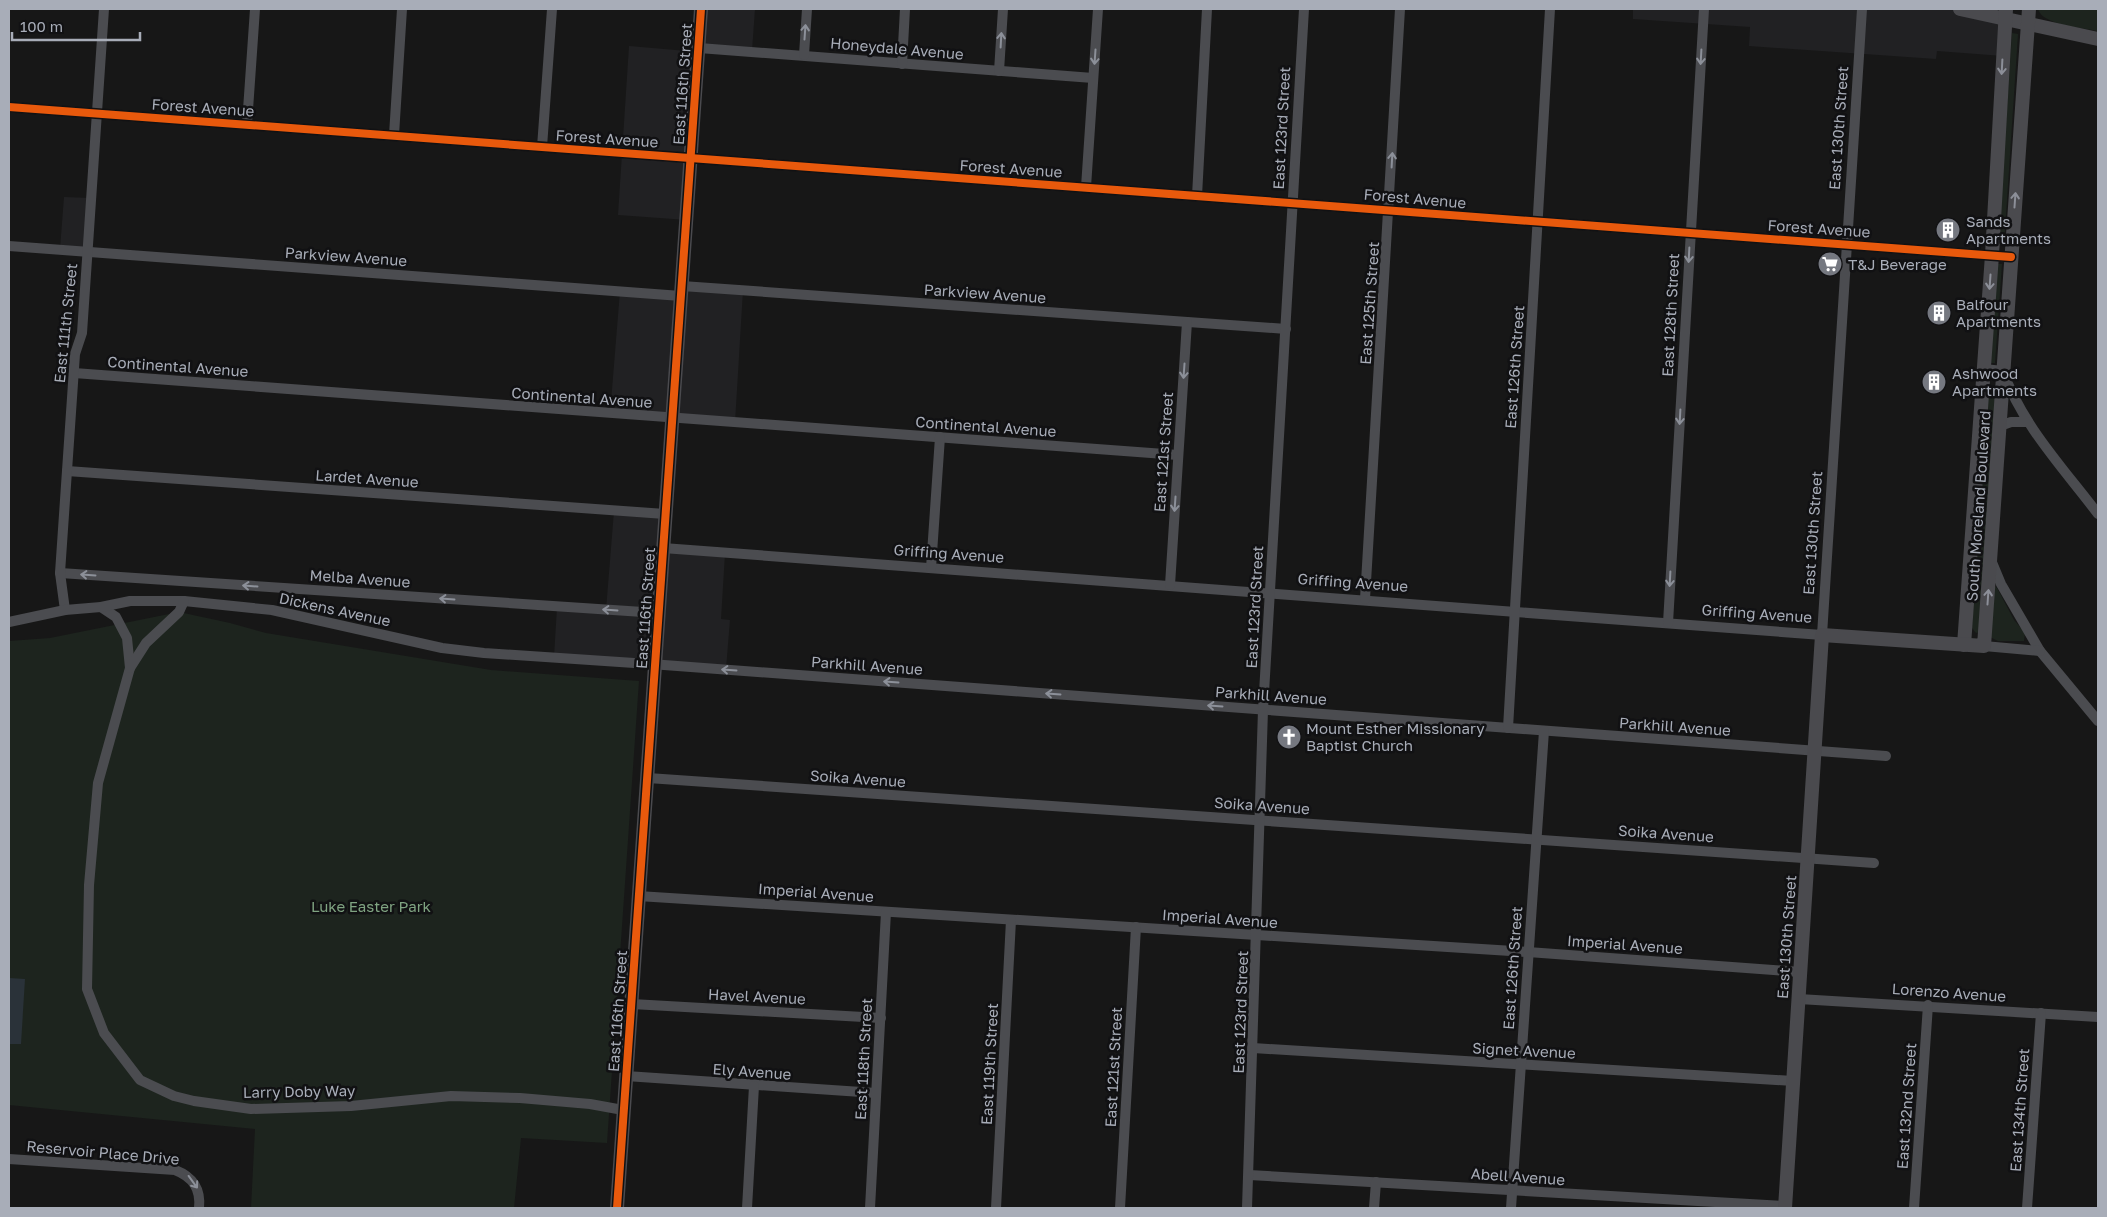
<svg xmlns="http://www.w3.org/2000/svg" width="2107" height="1217" viewBox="0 0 2107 1217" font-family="'Golos Text',sans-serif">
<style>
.built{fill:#212123}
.green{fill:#1d241e}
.water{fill:#2a3239}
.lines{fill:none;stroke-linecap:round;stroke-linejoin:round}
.street{stroke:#4b4c50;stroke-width:10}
.secondary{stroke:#4a4a4e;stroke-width:14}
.cycleway-casing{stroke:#111113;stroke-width:11}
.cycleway{stroke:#e8590c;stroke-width:8}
.oneway{stroke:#8c9099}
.oneway2{stroke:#8c8f98}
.labels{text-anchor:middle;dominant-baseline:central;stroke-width:5;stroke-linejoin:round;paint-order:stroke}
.street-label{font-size:15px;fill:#a8adb8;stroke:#111113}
.poi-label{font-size:15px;fill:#a8adb8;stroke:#111113;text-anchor:start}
.park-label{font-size:15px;fill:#7fa381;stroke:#111113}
</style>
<rect width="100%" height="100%" fill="#171717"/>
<g class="built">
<polygon points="701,9 755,9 752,51 699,48"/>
<polygon points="1633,9 1960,9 2005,19 2003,56 1937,51 1936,59 1749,46 1750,27 1633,19"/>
<polygon points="629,46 698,52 687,220 618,215"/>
<polygon points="64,197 91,198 87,251 60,249"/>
<polygon points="682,286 743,290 735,423 610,414 620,291 681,296"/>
<polygon points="614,511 665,514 663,548 725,553 721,619 730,620 726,669 554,657 557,607 606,610"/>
</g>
<g class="green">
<path d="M 2038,9 L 2098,9 L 2098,31 C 2083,28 2042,25 2038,9 Z"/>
<polygon points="2012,33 2018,34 2004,245 1998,245"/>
<polygon points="1997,264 2002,264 1995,363 1990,363"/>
<polygon points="1988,386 1996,386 1979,632 1976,633 1972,628"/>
<polygon points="1994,586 1997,588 2014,620 2025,633 2024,641 1998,641 1990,637"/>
<polygon points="179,612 230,623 266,633 491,670 639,681 607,1143 521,1138 514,1208 251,1208 255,1129 9,1105 9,641 50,638"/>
</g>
<polygon class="water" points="9,978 25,979 21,1044 9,1044"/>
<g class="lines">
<g class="street">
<polyline points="699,48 1093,78"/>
<polyline points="804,55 807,9"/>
<polyline points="902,64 905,9"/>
<polyline points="999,71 1003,9"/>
<polyline points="9,107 2011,257"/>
<polyline points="247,124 255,9"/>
<polyline points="394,135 402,9"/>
<polyline points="542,147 552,9"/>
<polyline points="1086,187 1098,9"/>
<polyline points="1197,196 1207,9"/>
<polyline points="9,246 681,296"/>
<polyline points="682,286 1286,329"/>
<path d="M 1984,369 L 2003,371 C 2022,425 2064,469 2098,514"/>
<polyline points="74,373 1178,455"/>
<polyline points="2000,426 2011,422 2028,422"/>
<polyline points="67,471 665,514"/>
<polyline points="663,548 1822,635 1862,9"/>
<polyline points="1991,560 2001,584 2040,651 2098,721"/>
<polyline points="931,568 940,437"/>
<polyline points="60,573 658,613"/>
<polyline points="1170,585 1187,322"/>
<polyline points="1365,599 1400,9"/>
<polyline points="101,607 116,617 127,638 130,668 98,783 89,885 87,989 104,1033 140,1080 174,1096 194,1101 251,1109 351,1106 451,1096 520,1098 590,1104 623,1110"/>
<polyline points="65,610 60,573 75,354 82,333 104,9"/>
<polyline points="9,622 65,610 101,607 130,601 184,601 272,610 442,648 484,653 664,665 1886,756"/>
<polyline points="1668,623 1704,9"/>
<polyline points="1984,646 2040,651"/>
<polyline points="130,668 146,643 179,612 184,601"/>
<polyline points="1508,728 1550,9"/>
<polyline points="648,778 1874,863"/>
<polyline points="638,896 1528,952 1800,972"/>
<polyline points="1799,999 2098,1017"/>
<polyline points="632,1004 881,1018"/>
<polyline points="1253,1048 1793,1081"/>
<polyline points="626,1076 876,1093"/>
<path d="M 9,1159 L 175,1170 C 193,1177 201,1189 199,1208"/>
<polyline points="1249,1175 1785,1206"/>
<polyline points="747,1208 754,1086"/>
<polyline points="870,1208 886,912"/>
<polyline points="996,1208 1011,920"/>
<polyline points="1120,1208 1136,927"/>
<polyline points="1247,1208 1263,710 1304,9"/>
<polyline points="1374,1208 1376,1182"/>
<polyline points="1511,1208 1544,731"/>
<polyline points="1914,1208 1928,1005"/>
<polyline points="2027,1208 2041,1013"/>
</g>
<g class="secondary">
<polyline points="1960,9 2098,39"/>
<polyline points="1964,645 1992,255 2006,9"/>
<polyline points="617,1208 701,9"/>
<polyline points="1785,1208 1822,635 1984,646 2029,9"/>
</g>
<defs>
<g id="cycleway">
<polyline points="9,107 2011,257"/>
<polyline points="617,1208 701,9"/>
</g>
</defs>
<use href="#cycleway" class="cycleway-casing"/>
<use href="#cycleway" class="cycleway"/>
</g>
<defs><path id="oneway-shaft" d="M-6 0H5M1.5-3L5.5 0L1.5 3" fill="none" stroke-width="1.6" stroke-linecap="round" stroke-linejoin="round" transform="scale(1.25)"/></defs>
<g class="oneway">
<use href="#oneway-shaft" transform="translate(805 32) rotate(-86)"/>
<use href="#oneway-shaft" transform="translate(1001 40) rotate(-87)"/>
<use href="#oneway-shaft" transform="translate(1095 57) rotate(94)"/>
<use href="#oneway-shaft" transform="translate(1701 57) rotate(93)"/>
<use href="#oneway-shaft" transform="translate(1392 160) rotate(-87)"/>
<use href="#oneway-shaft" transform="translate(1689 255) rotate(93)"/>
<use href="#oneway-shaft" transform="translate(1184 371) rotate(94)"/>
<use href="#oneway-shaft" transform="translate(1680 417) rotate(93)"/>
<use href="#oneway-shaft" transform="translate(1175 504) rotate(94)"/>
<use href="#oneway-shaft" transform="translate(88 575) rotate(-176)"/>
<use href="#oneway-shaft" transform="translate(1670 579) rotate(93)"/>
<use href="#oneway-shaft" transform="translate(250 586) rotate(-176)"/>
<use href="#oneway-shaft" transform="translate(447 599) rotate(-176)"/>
<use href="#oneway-shaft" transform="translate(610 610) rotate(-176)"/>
<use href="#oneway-shaft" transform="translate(729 670) rotate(-176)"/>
<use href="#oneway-shaft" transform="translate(891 682) rotate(-176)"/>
<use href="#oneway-shaft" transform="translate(1053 694) rotate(-176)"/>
<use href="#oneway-shaft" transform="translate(1215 706) rotate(-176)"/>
<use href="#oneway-shaft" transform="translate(193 1182) rotate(54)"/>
</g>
<g class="oneway2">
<use href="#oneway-shaft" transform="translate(2002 67) rotate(93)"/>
<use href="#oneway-shaft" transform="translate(2015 200) rotate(-86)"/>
<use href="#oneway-shaft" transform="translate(1990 282) rotate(94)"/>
<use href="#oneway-shaft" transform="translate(1988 597) rotate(-86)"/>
</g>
<defs>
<symbol id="building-disc" viewBox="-11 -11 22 22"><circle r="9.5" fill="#757880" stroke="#111113"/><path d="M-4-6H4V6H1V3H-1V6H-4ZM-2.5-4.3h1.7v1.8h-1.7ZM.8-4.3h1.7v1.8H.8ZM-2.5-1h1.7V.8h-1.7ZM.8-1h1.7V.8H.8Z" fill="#fff"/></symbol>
<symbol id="supermarket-disc" viewBox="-11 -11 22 22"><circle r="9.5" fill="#757880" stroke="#111113"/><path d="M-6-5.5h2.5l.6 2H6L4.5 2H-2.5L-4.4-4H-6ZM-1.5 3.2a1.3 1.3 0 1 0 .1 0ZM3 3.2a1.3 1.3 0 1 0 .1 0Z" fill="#fff"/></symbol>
<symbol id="church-disc" viewBox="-11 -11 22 22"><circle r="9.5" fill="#757880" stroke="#111113"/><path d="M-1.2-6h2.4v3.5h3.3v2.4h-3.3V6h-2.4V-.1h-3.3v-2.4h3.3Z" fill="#fff"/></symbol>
</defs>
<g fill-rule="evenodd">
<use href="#building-disc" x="1934" y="216" width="28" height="28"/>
<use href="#supermarket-disc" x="1816" y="250" width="28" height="28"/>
<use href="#building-disc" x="1925" y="299" width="28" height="28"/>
<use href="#building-disc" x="1920" y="368" width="28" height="28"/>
<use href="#church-disc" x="1275" y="723" width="28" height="28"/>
</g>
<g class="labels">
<g class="street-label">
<text transform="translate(897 48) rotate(5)">Honeydale Avenue</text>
<text transform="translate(682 84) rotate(-86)">East 116th Street</text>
<text transform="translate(203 107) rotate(4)">Forest Avenue</text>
<text transform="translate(1281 128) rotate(-87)">East 123rd Street</text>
<text transform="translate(1838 128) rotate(-86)">East 130th Street</text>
<text transform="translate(607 138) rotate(4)">Forest Avenue</text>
<text transform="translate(1011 168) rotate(4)">Forest Avenue</text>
<text transform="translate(1415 198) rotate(5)">Forest Avenue</text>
<text transform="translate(1819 228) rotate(4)">Forest Avenue</text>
<text transform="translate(346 256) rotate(4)">Parkview Avenue</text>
<text transform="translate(985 293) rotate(4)">Parkview Avenue</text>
<text transform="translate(1369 303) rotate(-86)">East 125th Street</text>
<text transform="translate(1670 315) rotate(-87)">East 128th Street</text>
<text transform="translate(65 323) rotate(-84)">East 111th Street</text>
<text transform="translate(178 366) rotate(4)">Continental Avenue</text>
<text transform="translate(1514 367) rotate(-86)">East 126th Street</text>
<text transform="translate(582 397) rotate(4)">Continental Avenue</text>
<text transform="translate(986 426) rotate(4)">Continental Avenue</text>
<text transform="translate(1163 452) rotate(-86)">East 121st Street</text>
<text transform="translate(367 478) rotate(4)">Lardet Avenue</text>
<text transform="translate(1978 506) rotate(-86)">South Moreland Boulevard</text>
<text transform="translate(1812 533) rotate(-86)">East 130th Street</text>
<text transform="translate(949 553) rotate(4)">Griffing Avenue</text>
<text transform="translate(360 578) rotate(4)">Melba Avenue</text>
<text transform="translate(1353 582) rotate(4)">Griffing Avenue</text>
<text transform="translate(1254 607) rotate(-87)">East 123rd Street</text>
<text transform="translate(645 608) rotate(-86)">East 116th Street</text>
<text transform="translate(335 609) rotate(12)">Dickens Avenue</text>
<text transform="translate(1757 613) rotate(4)">Griffing Avenue</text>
<text transform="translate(867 665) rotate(4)">Parkhill Avenue</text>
<text transform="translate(1271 695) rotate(4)">Parkhill Avenue</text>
<text transform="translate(1675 726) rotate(4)">Parkhill Avenue</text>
<text transform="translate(858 778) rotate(4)">Soika Avenue</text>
<text transform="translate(1262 805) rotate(4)">Soika Avenue</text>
<text transform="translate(1666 833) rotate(4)">Soika Avenue</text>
<text transform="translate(816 892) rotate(4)">Imperial Avenue</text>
<text transform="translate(1220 918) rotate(4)">Imperial Avenue</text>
<text transform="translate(1786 937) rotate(-86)">East 130th Street</text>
<text transform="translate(1625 944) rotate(4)">Imperial Avenue</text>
<text transform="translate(1512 968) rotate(-86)">East 126th Street</text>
<text transform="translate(1949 992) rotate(4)">Lorenzo Avenue</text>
<text transform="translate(757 996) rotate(3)">Havel Avenue</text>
<text transform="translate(617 1011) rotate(-86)">East 116th Street</text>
<text transform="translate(1240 1012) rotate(-88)">East 123rd Street</text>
<text transform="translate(1524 1050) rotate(3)">Signet Avenue</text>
<text transform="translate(863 1059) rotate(-87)">East 118th Street</text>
<text transform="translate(989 1064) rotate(-87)">East 119th Street</text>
<text transform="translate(1113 1067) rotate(-87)">East 121st Street</text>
<text transform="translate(752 1071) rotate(4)">Ely Avenue</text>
<text transform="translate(299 1091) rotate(-1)">Larry Doby Way</text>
<text transform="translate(1906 1106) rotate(-86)">East 132nd Street</text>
<text transform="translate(2019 1110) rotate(-86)">East 134th Street</text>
<text transform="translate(103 1152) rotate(5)">Reservoir Place Drive</text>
<text transform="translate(1518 1176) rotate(4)">Abell Avenue</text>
</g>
<g class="poi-label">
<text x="1966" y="221">Sands<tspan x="1966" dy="17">Apartments</tspan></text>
<text x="1848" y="264">T&amp;J Beverage</text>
<text x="1956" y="304">Balfour<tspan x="1956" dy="17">Apartments</tspan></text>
<text x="1952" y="373">Ashwood<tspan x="1952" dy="17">Apartments</tspan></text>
<text x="1306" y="728">Mount Esther Missionary<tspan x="1306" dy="17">Baptist Church</tspan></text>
</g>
<g class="park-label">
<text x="371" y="906">Luke Easter Park</text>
</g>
</g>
<rect width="2107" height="1217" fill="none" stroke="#a8adb8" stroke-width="20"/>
<path d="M12 32v8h128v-8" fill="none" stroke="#a8adb8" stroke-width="2.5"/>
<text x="20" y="32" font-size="15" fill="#a8adb8" stroke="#111113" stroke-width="4" paint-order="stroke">100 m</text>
</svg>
